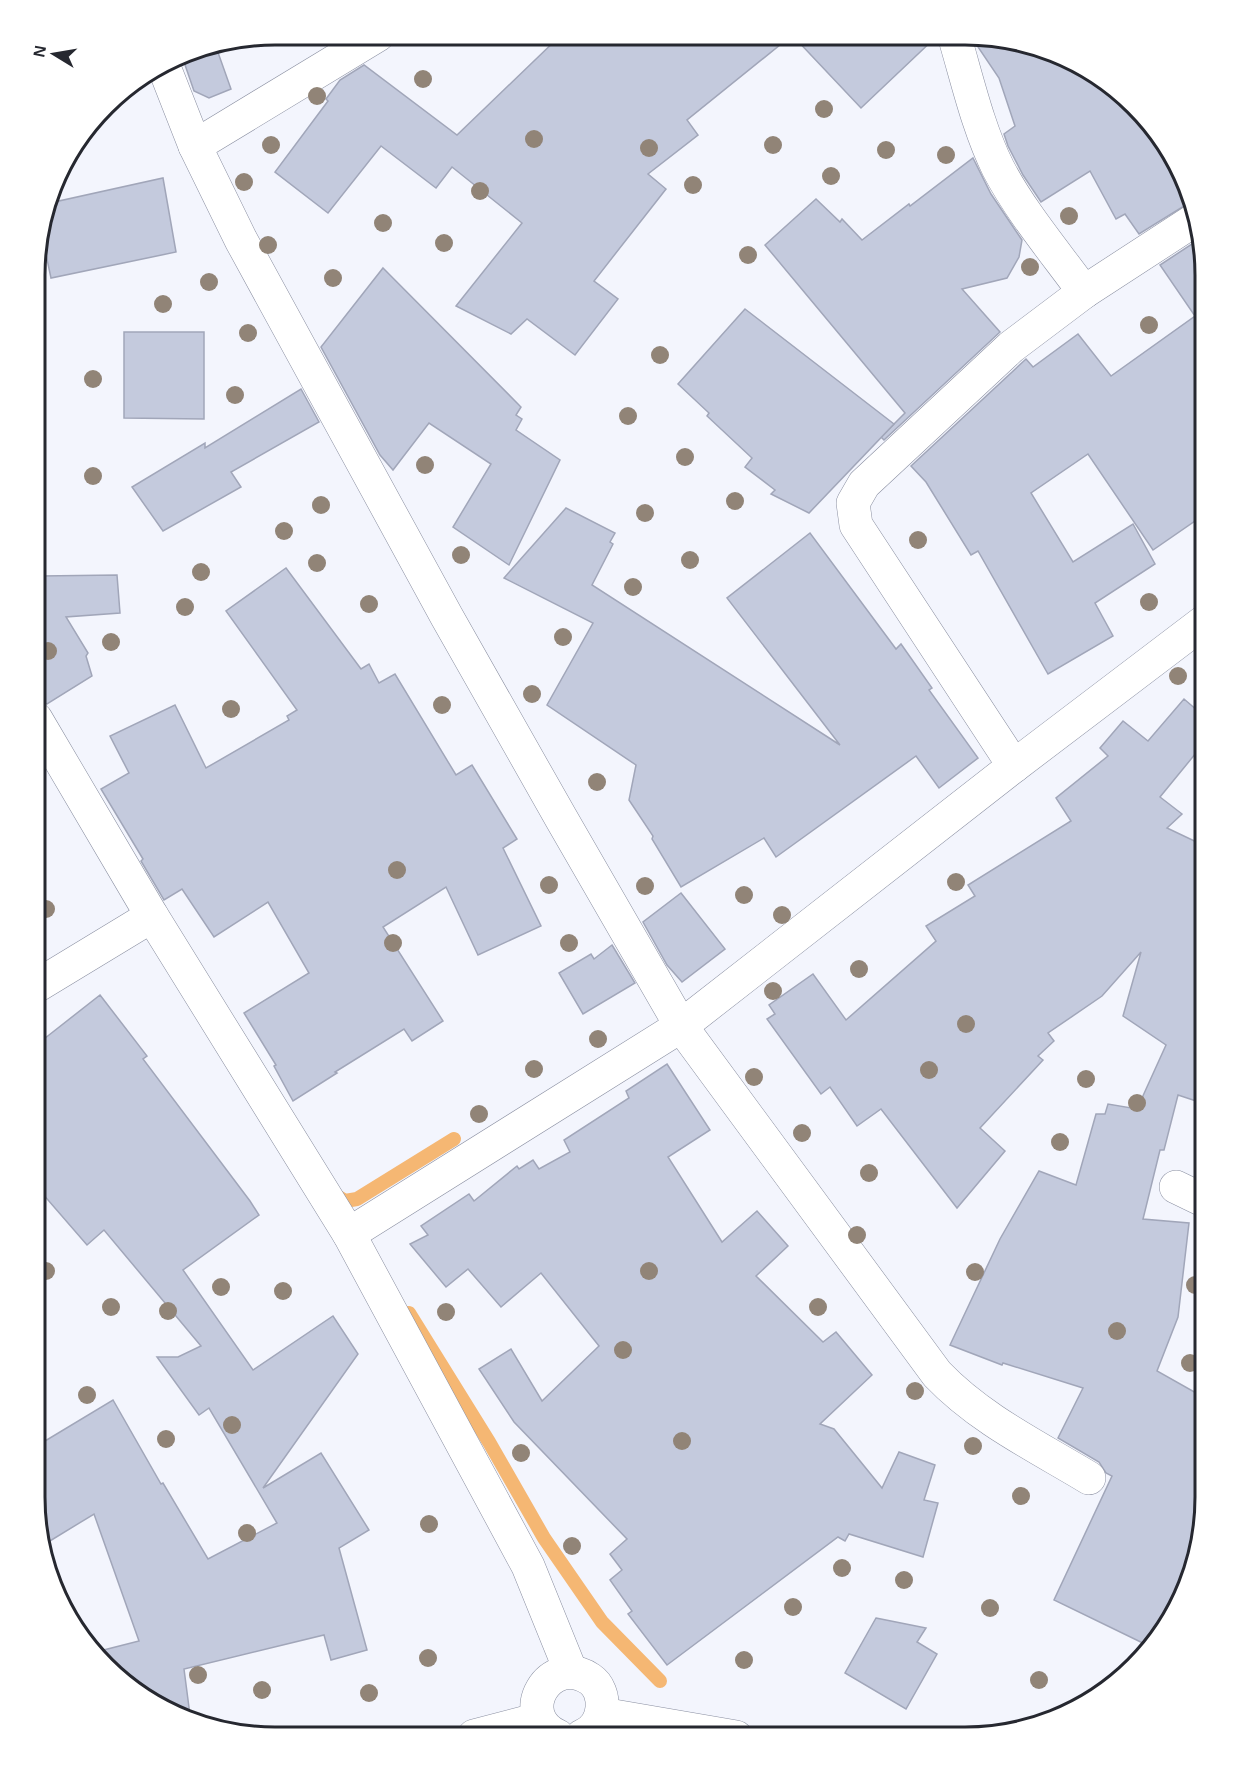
<svg xmlns="http://www.w3.org/2000/svg" width="1240" height="1772" viewBox="0 0 1240 1772" font-family="Arial,sans-serif">
<style>
.lines{fill:none;stroke-linecap:round;stroke-linejoin:round}
.stream{stroke:#f5b773;stroke-width:14}
.building{fill:#c4cadd;stroke:#a1a6b9;stroke-width:1.5}
.minor-casing{stroke:#8a8fa1;stroke-width:34}
.minor{stroke:#fff;stroke-width:33}
.tree{fill:#918477}
.rim{fill:none;stroke:#262830;stroke-width:3}
</style>
<rect width="100%" height="100%" fill="#f3f5fd"/>
<g class="lines">
<g class="stream">
<polyline points="332,1193 345,1201 357,1199 454,1139"/>
<polyline points="409,1313 489,1442 544,1538 602,1622 660,1681"/>
</g>
</g>
<g class="building">
<polygon points="561,35 791,36 687,120 698,135 648,174 666,189 594,281 618,299 575,355 527,319 511,334 456,306 522,223 452,167 436,188 381,146 328,213 275,172 328,101 326,99 340,80 364,65 457,135"/>
<polygon points="793,36 937,36 861,108"/>
<polygon points="974,37 997,37 1057,53 1111,84 1157,140 1187,195 1189,203 1139,234 1125,214 1116,219 1090,171 1041,202 1023,175 1008,146 1004,134 1015,126 999,78 976,44"/>
<polygon points="215,44 231,89 209,98 194,91 182,56 197,47"/>
<polygon points="973,158 991,194 1022,240 1019,257 1007,278 962,289 1000,332 884,440 881,437 905,413 765,245 816,199 840,222 842,219 862,240 909,204 910,206"/>
<polygon points="163,178 176,252 51,278 41,231 50,203"/>
<polygon points="1198,240 1205,275 1205,514 1153,550 1088,454 1031,493 1073,562 1133,524 1155,564 1095,603 1113,636 1048,674 978,551 971,555 926,482 911,466 1026,359 1033,367 1078,334 1111,376 1195,316 1160,265"/>
<polygon points="383,268 521,407 516,415 522,419 516,430 560,460 509,565 453,527 491,464 429,423 393,470 380,455 321,347"/>
<polygon points="745,309 894,424 809,513 771,494 775,490 745,467 752,458 707,416 709,413 678,384"/>
<polygon points="124,332 204,332 204,419 124,418"/>
<polygon points="301,389 319,422 231,472 241,487 163,531 132,487 205,443 205,448"/>
<polygon points="566,508 615,533 610,542 613,544 592,585 840,745 727,598 810,533 896,649 901,644 932,688 929,690 978,758 939,788 916,756 776,857 764,838 681,887 652,839 653,836 629,800 636,765 547,705 593,623 504,578"/>
<polygon points="286,568 361,669 369,664 379,683 395,674 456,775 472,765 517,839 503,848 541,926 478,955 446,887 383,927 443,1021 412,1041 404,1029 335,1072 337,1073 293,1101 274,1066 276,1065 244,1013 309,973 268,902 214,937 182,889 164,900 141,861 143,859 101,789 129,773 110,736 175,705 206,768 289,720 287,716 297,710 226,611"/>
<polygon points="36,569 40,576 117,575 120,613 66,617 88,653 86,656 92,676 47,704 36,700"/>
<polygon points="1184,699 1205,717 1205,742 1160,797 1182,814 1167,828 1205,846 1205,1104 1178,1095 1164,1150 1160,1150 1143,1219 1189,1223 1178,1317 1157,1371 1205,1398 1205,1513 1193,1575 1165,1631 1151,1647 1054,1600 1112,1476 1106,1473 1099,1462 1058,1438 1083,1388 1003,1363 1002,1365 950,1345 1000,1239 1039,1171 1076,1185 1096,1114 1105,1114 1108,1104 1137,1109 1166,1045 1123,1016 1141,952 1102,996 1048,1033 1054,1041 1038,1056 1043,1060 980,1128 1005,1151 957,1208 881,1109 857,1126 830,1087 821,1094 767,1019 775,1014 769,1005 813,974 846,1020 936,941 926,926 975,896 968,885 1071,821 1056,798 1108,756 1100,748 1123,721 1148,741"/>
<polygon points="681,893 725,949 682,982 667,965 643,922"/>
<polygon points="612,945 635,983 583,1014 559,973 591,954 594,959"/>
<polygon points="100,995 147,1056 143,1059 250,1201 259,1215 183,1270 253,1370 333,1316 358,1354 263,1488 321,1453 369,1530 339,1548 367,1650 331,1660 324,1635 184,1669 190,1715 141,1697 94,1655 92,1653 139,1641 94,1514 45,1544 34,1497 35,1447 113,1400 161,1484 163,1483 208,1559 277,1523 209,1408 199,1415 157,1357 178,1357 201,1346 104,1230 87,1245 35,1185 35,1046"/>
<polygon points="667,1064 710,1130 668,1157 722,1242 757,1211 788,1246 756,1276 823,1342 836,1332 872,1375 820,1424 834,1429 882,1488 899,1452 935,1465 924,1500 938,1503 923,1557 849,1534 845,1541 838,1537 667,1665 628,1614 632,1611 610,1580 622,1570 610,1554 627,1539 514,1422 479,1369 511,1349 542,1401 599,1346 541,1273 501,1307 468,1269 446,1287 410,1244 428,1235 421,1226 469,1194 474,1201 517,1166 519,1169 533,1160 539,1169 570,1152 564,1140 629,1098 626,1091"/>
<polygon points="876,1618 926,1628 917,1642 937,1654 906,1709 845,1673"/>
</g>
<g class="lines">
<defs>
<g id="minor">
<path d="M 956,42 C 968,83 979,130 998,168 C 1021,212 1055,252 1084,292"/>
<path d="M 164,67 L 195,146 L 241,240 L 447,617 L 561,818 L 681,1026 L 937,1374 C 980,1419 1036,1446 1089,1478"/>
<polyline points="195,146 378,35"/>
<polyline points="36,719 152,916 349,1234 528,1566 571,1672"/>
<polyline points="1014,766 856,525 853,503 864,484 1011,347 1084,292 1193,221"/>
<polyline points="35,987 152,916"/>
<polyline points="1176,1187 1205,1201"/>
<polyline points="349,1234 681,1026 1014,766 1205,621"/>
<polyline points="602,1714 736,1737"/>
<polyline points="474,1736 539,1719"/>
<path d="M 558,1736 C 512,1715 550,1652 590,1679 C 599,1685 603,1697 602,1708 C 601,1721 594,1731 582,1736"/>
</g>
</defs>
<use href="#minor" class="minor-casing"/>
<use href="#minor" class="minor"/>
</g>
<g class="tree">
<circle cx="423" cy="79" r="9"/>
<circle cx="317" cy="96" r="9"/>
<circle cx="824" cy="109" r="9"/>
<circle cx="534" cy="139" r="9"/>
<circle cx="271" cy="145" r="9"/>
<circle cx="773" cy="145" r="9"/>
<circle cx="649" cy="148" r="9"/>
<circle cx="886" cy="150" r="9"/>
<circle cx="946" cy="155" r="9"/>
<circle cx="831" cy="176" r="9"/>
<circle cx="244" cy="182" r="9"/>
<circle cx="693" cy="185" r="9"/>
<circle cx="480" cy="191" r="9"/>
<circle cx="1069" cy="216" r="9"/>
<circle cx="383" cy="223" r="9"/>
<circle cx="444" cy="243" r="9"/>
<circle cx="268" cy="245" r="9"/>
<circle cx="748" cy="255" r="9"/>
<circle cx="1030" cy="267" r="9"/>
<circle cx="333" cy="278" r="9"/>
<circle cx="209" cy="282" r="9"/>
<circle cx="163" cy="304" r="9"/>
<circle cx="1149" cy="325" r="9"/>
<circle cx="248" cy="333" r="9"/>
<circle cx="660" cy="355" r="9"/>
<circle cx="93" cy="379" r="9"/>
<circle cx="235" cy="395" r="9"/>
<circle cx="628" cy="416" r="9"/>
<circle cx="685" cy="457" r="9"/>
<circle cx="425" cy="465" r="9"/>
<circle cx="93" cy="476" r="9"/>
<circle cx="735" cy="501" r="9"/>
<circle cx="321" cy="505" r="9"/>
<circle cx="645" cy="513" r="9"/>
<circle cx="284" cy="531" r="9"/>
<circle cx="918" cy="540" r="9"/>
<circle cx="461" cy="555" r="9"/>
<circle cx="690" cy="560" r="9"/>
<circle cx="317" cy="563" r="9"/>
<circle cx="201" cy="572" r="9"/>
<circle cx="633" cy="587" r="9"/>
<circle cx="1149" cy="602" r="9"/>
<circle cx="369" cy="604" r="9"/>
<circle cx="185" cy="607" r="9"/>
<circle cx="563" cy="637" r="9"/>
<circle cx="111" cy="642" r="9"/>
<circle cx="48" cy="651" r="9"/>
<circle cx="1178" cy="676" r="9"/>
<circle cx="532" cy="694" r="9"/>
<circle cx="442" cy="705" r="9"/>
<circle cx="231" cy="709" r="9"/>
<circle cx="597" cy="782" r="9"/>
<circle cx="397" cy="870" r="9"/>
<circle cx="956" cy="882" r="9"/>
<circle cx="549" cy="885" r="9"/>
<circle cx="645" cy="886" r="9"/>
<circle cx="744" cy="895" r="9"/>
<circle cx="46" cy="909" r="9"/>
<circle cx="782" cy="915" r="9"/>
<circle cx="393" cy="943" r="9"/>
<circle cx="569" cy="943" r="9"/>
<circle cx="859" cy="969" r="9"/>
<circle cx="773" cy="991" r="9"/>
<circle cx="966" cy="1024" r="9"/>
<circle cx="598" cy="1039" r="9"/>
<circle cx="534" cy="1069" r="9"/>
<circle cx="929" cy="1070" r="9"/>
<circle cx="754" cy="1077" r="9"/>
<circle cx="1086" cy="1079" r="9"/>
<circle cx="1137" cy="1103" r="9"/>
<circle cx="479" cy="1114" r="9"/>
<circle cx="802" cy="1133" r="9"/>
<circle cx="1060" cy="1142" r="9"/>
<circle cx="869" cy="1173" r="9"/>
<circle cx="857" cy="1235" r="9"/>
<circle cx="46" cy="1271" r="9"/>
<circle cx="649" cy="1271" r="9"/>
<circle cx="975" cy="1272" r="9"/>
<circle cx="1195" cy="1285" r="9"/>
<circle cx="221" cy="1287" r="9"/>
<circle cx="283" cy="1291" r="9"/>
<circle cx="111" cy="1307" r="9"/>
<circle cx="818" cy="1307" r="9"/>
<circle cx="168" cy="1311" r="9"/>
<circle cx="446" cy="1312" r="9"/>
<circle cx="1117" cy="1331" r="9"/>
<circle cx="623" cy="1350" r="9"/>
<circle cx="1190" cy="1363" r="9"/>
<circle cx="915" cy="1391" r="9"/>
<circle cx="87" cy="1395" r="9"/>
<circle cx="232" cy="1425" r="9"/>
<circle cx="166" cy="1439" r="9"/>
<circle cx="682" cy="1441" r="9"/>
<circle cx="973" cy="1446" r="9"/>
<circle cx="521" cy="1453" r="9"/>
<circle cx="1021" cy="1496" r="9"/>
<circle cx="429" cy="1524" r="9"/>
<circle cx="247" cy="1533" r="9"/>
<circle cx="572" cy="1546" r="9"/>
<circle cx="842" cy="1568" r="9"/>
<circle cx="904" cy="1580" r="9"/>
<circle cx="793" cy="1607" r="9"/>
<circle cx="990" cy="1608" r="9"/>
<circle cx="428" cy="1658" r="9"/>
<circle cx="744" cy="1660" r="9"/>
<circle cx="198" cy="1675" r="9"/>
<circle cx="1039" cy="1680" r="9"/>
<circle cx="262" cy="1690" r="9"/>
<circle cx="369" cy="1693" r="9"/>
</g>
<path d="M0 0H1240V1772H0ZM275 45H965A230 230 0 0 1 1195 275V1497A230 230 0 0 1 965 1727H275A230 230 0 0 1 45 1497V275A230 230 0 0 1 275 45Z" fill="#fff" fill-rule="evenodd"/>
<path class="rim" d="M275 45H965A230 230 0 0 1 1195 275V1497A230 230 0 0 1 965 1727H275A230 230 0 0 1 45 1497V275A230 230 0 0 1 275 45Z"/>
<g transform="translate(54 54) rotate(281)" stroke="#ffffff" stroke-width="4.5" paint-order="stroke">
<path d="M0-4.5L10 22L0 15L-10 22Z" fill="#262830"/>
<text y="-9" font-size="16" font-weight="bold" text-anchor="middle" fill="#262830">N</text>
</g>
</svg>
